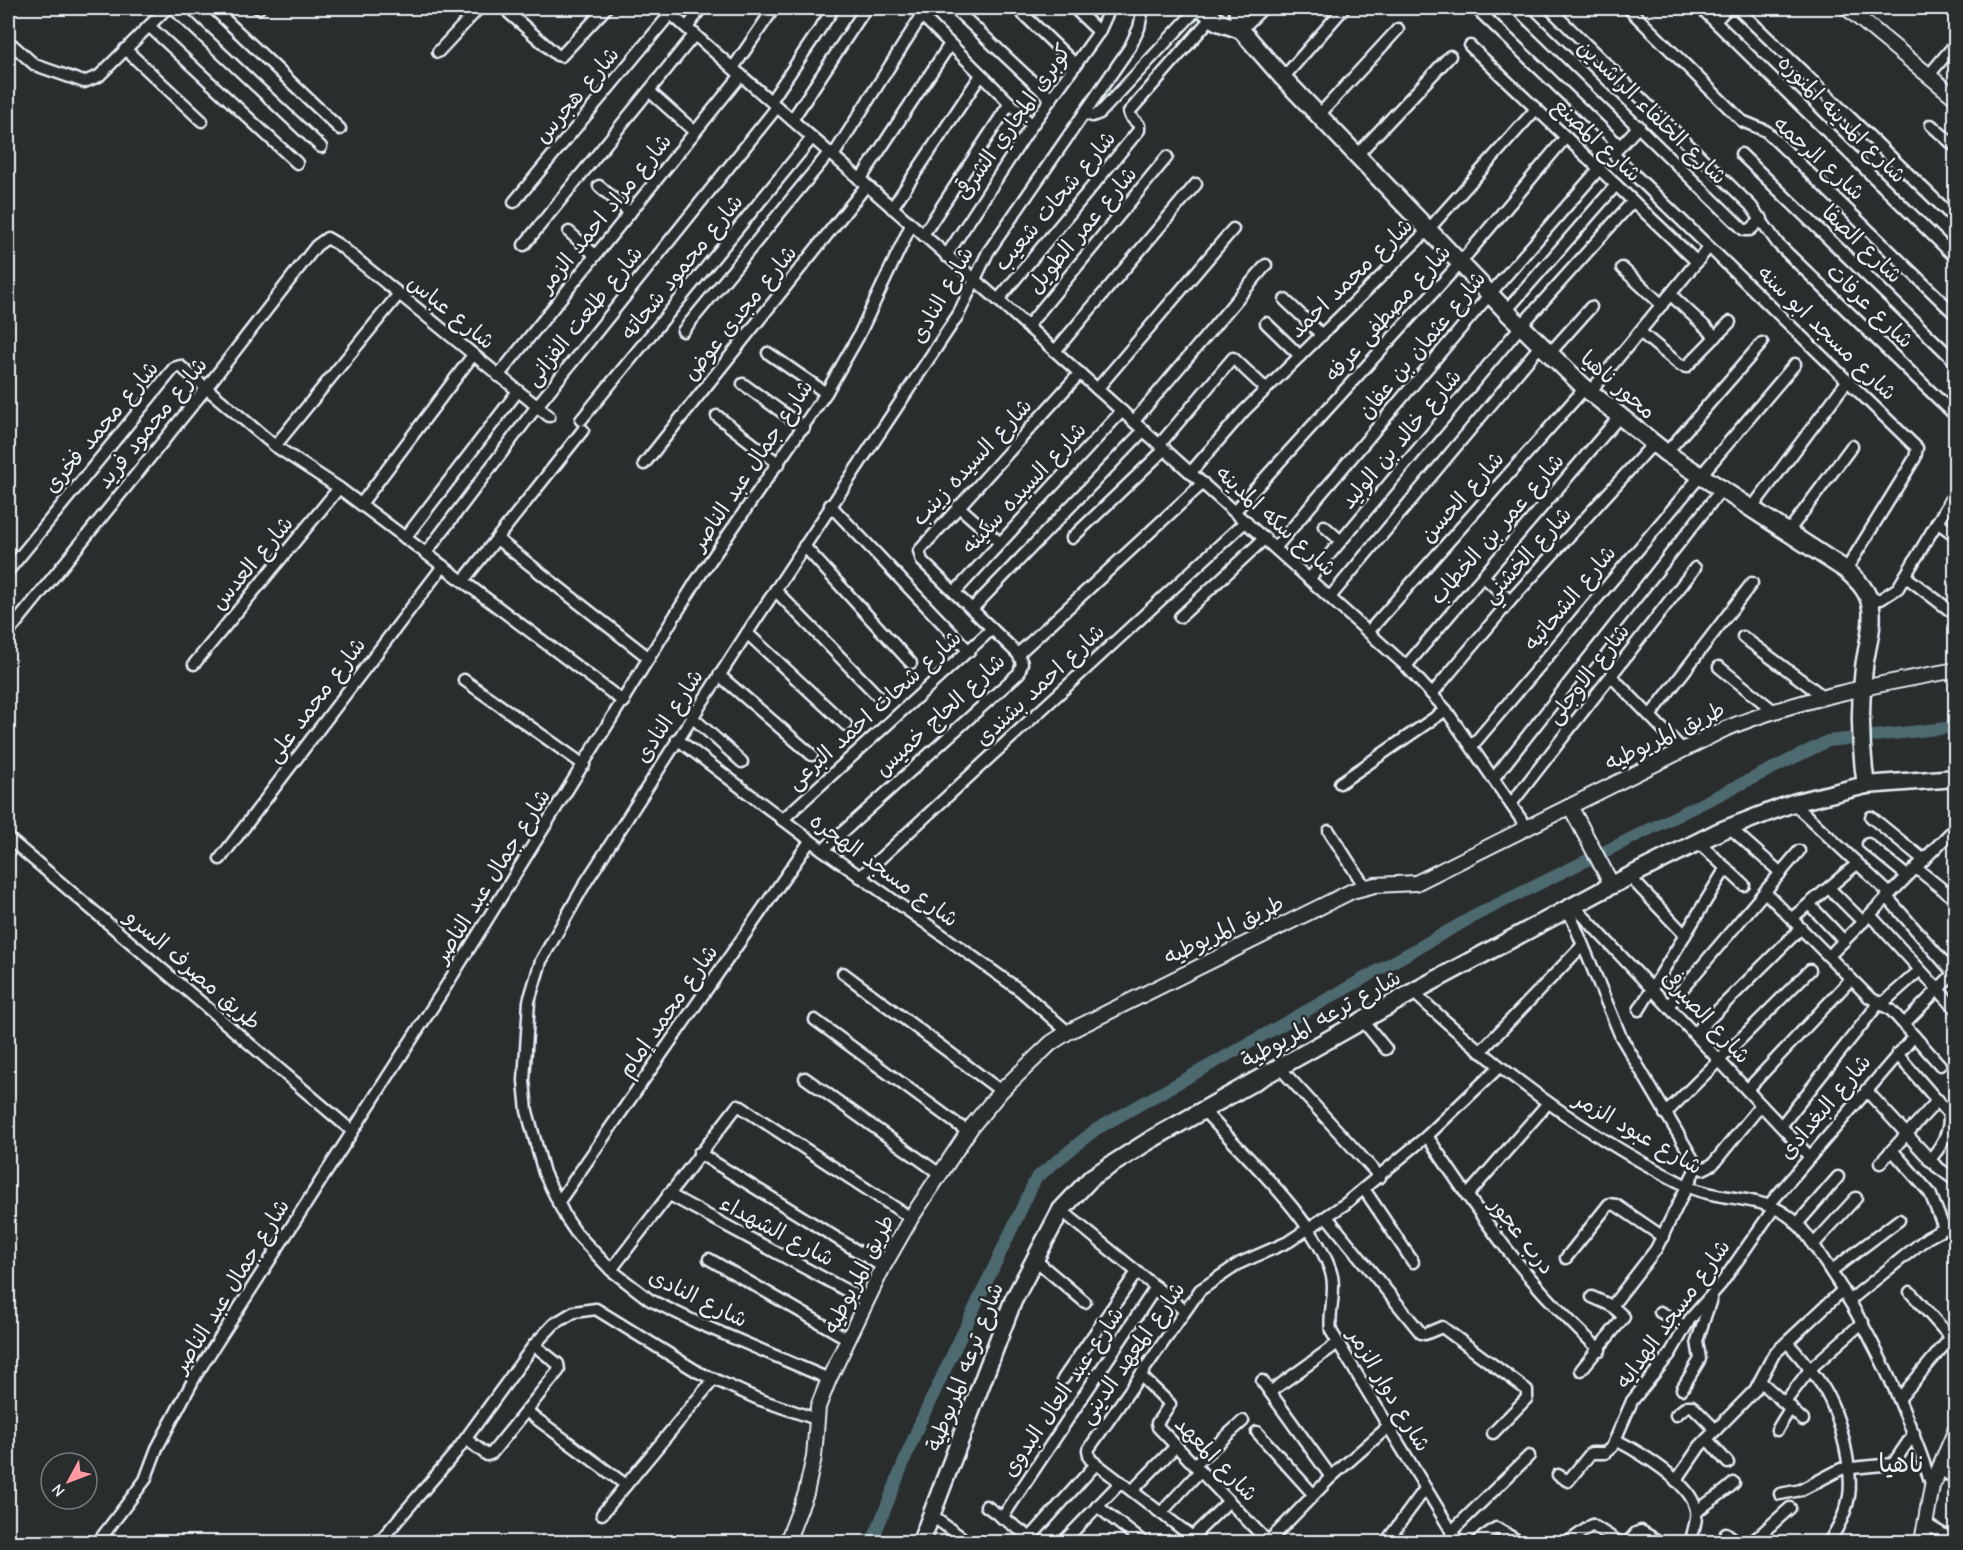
<svg xmlns="http://www.w3.org/2000/svg" width="1963" height="1550" viewBox="0 0 1963 1550" font-family="'Comic Neue','Playpen Sans Arabic',sans-serif">
<style>
.lines{fill:none;stroke-linecap:round;stroke-linejoin:round}
.canal{stroke:#4d6a70;stroke-width:12}
.minor-casing{stroke:#e8f1f8;stroke-width:15}
.tertiary-casing{stroke:#e8f1f8;stroke-width:18}
.secondary-casing{stroke:#e8f1f8;stroke-width:21}
.minor{stroke:#2a2d2e;stroke-width:10}
.tertiary{stroke:#2a2d2e;stroke-width:14}
.secondary{stroke:#2a2d2e;stroke-width:16}
.labels{text-anchor:middle;dominant-baseline:central;stroke-width:5;stroke-linejoin:round;paint-order:stroke}
.street-label{font-size:22px;fill:#e8f1f8;stroke:#2a2d2e}
.quarter-label{font-size:26px;fill:#e8f1f8;stroke:#2a2d2e}
</style>
<rect width="100%" height="100%" fill="#2a2d2e"/>
<filter id="ink" filterUnits="userSpaceOnUse"><feTurbulence type="fractalNoise" baseFrequency=".0167" numOctaves="2"/><feDisplacementMap in="SourceGraphic" scale="12" xChannelSelector="R" yChannelSelector="G"/><feConvolveMatrix kernelMatrix="1 2 1 2 8 2 1 2 1" color-interpolation-filters="sRGB"/></filter>
<g filter="url(#ink)">
<g class="lines">
<polyline class="canal" points="872,1542 918,1427 1036,1178 1095,1130 1478,914 1828,741 1956,727"/>
<defs>
<g id="minor">
<polyline points="173,8 321,147"/>
<polyline points="213,8 340,129"/>
<polyline points="258,8 259,8"/>
<polyline points="664,8 998,300 1406,666 1446,710 1527,828"/>
<polyline points="914,8 1032,125"/>
<polyline points="954,8 1051,99"/>
<polyline points="1017,8 1076,65"/>
<polyline points="1074,8 1099,32"/>
<polyline points="1476,8 1620,146"/>
<polyline points="1516,8 1744,230 1750,230 1762,219"/>
<polyline points="1549,8 1751,206 1778,244 1956,416"/>
<polyline points="1628,8 1742,121 1766,131 1956,315"/>
<polyline points="1701,8 1956,258"/>
<polyline points="1737,8 1956,220"/>
<polyline points="1950,8 1956,13"/>
<polyline points="509,13 557,55 561,56 606,8"/>
<polyline points="1715,21 1728,8"/>
<polyline points="149,26 297,163"/>
<polyline points="687,28 701,8"/>
<polyline points="1241,30 1263,8"/>
<polyline points="8,41 35,65 84,82 99,76 167,8"/>
<polyline points="1470,46 1697,262"/>
<polyline points="125,49 202,121"/>
<polyline points="438,52 479,8"/>
<polyline points="733,68 774,8"/>
<polyline points="1929,75 1956,43"/>
<polyline points="1283,78 1344,8"/>
<polyline points="649,91 695,132"/>
<polyline points="771,101 834,8"/>
<polyline points="1084,113 1092,116 1100,113 1198,8"/>
<polyline points="1319,115 1398,29"/>
<polyline points="792,120 866,8"/>
<polyline points="1931,125 1956,147"/>
<polyline points="1639,126 1614,153 1615,156 1917,448 1915,458 1846,570"/>
<polyline points="1741,154 1956,362"/>
<polyline points="1357,155 1450,56"/>
<polyline points="833,156 922,15"/>
<polyline points="860,180 950,44"/>
<polyline points="599,186 630,213"/>
<polyline points="514,202 671,13"/>
<polyline points="892,208 981,75"/>
<polyline points="569,232 595,255"/>
<polyline points="923,235 1010,103"/>
<polyline points="524,245 695,34"/>
<polyline points="946,256 1032,125 1099,32 1110,8"/>
<polyline points="1622,268 1662,305"/>
<polyline points="1671,295 1716,337"/>
<polyline points="998,300 1139,130 1139,125 1130,116 1129,112 1212,17"/>
<polyline points="1285,300 1322,335"/>
<polyline points="1506,311 1616,185"/>
<polyline points="1266,323 1300,356"/>
<polyline points="1027,327 1167,157"/>
<polyline points="683,331 829,153"/>
<polyline points="1640,332 1680,365 1686,367 1730,322"/>
<polyline points="1055,351 1196,184"/>
<polyline points="768,353 826,393"/>
<polyline points="1549,354 1591,307"/>
<polyline points="498,376 741,75"/>
<polyline points="743,384 804,428"/>
<polyline points="1097,389 1233,229"/>
<polyline points="1590,392 1709,247"/>
<polyline points="717,416 779,464"/>
<polyline points="581,420 812,138"/>
<polyline points="1134,421 1266,265"/>
<polyline points="1160,444 1233,358 1266,389"/>
<polyline points="275,446 399,294"/>
<polyline points="1666,453 1762,343"/>
<polyline points="644,464 866,186"/>
<polyline points="1191,472 1244,411 1428,230 1536,109"/>
<polyline points="361,504 473,355"/>
<polyline points="830,505 969,651"/>
<polyline points="958,506 1000,543"/>
<polyline points="1751,509 1848,380"/>
<polyline points="1235,511 1460,263 1566,137"/>
<polyline points="1937,522 1956,536"/>
<polyline points="1324,526 1341,541"/>
<polyline points="1788,532 1852,446"/>
<polyline points="405,538 518,391"/>
<polyline points="1072,538 1165,449"/>
<polyline points="497,539 649,658"/>
<polyline points="804,546 911,663"/>
<polyline points="1276,547 1490,294 1599,169"/>
<polyline points="426,553 537,406 777,107"/>
<polyline points="8,571 174,368 180,366 275,446 339,488 624,702"/>
<polyline points="1483,576 1510,601"/>
<polyline points="1905,576 1956,615"/>
<polyline points="1310,578 1521,326 1633,201"/>
<polyline points="463,581 583,430"/>
<polyline points="775,590 877,695"/>
<polyline points="955,592 1122,411"/>
<polyline points="1331,596 1540,346"/>
<polyline points="1869,599 1881,599 1898,588 1956,491"/>
<polyline points="972,609 1144,430"/>
<polyline points="1180,617 1265,538"/>
<polyline points="1369,631 1585,388"/>
<polyline points="8,633 207,387 316,246 327,238 339,245 549,416"/>
<polyline points="747,633 846,725"/>
<polyline points="1743,637 1824,697"/>
<polyline points="1018,654 1203,483"/>
<polyline points="194,664 339,488"/>
<polyline points="1406,666 1619,417"/>
<polyline points="1719,667 1774,711"/>
<polyline points="719,675 812,755"/>
<polyline points="1611,676 1683,750"/>
<polyline points="464,680 584,765"/>
<polyline points="1432,694 1510,601 1653,444"/>
<polyline points="1650,716 1752,583"/>
<polyline points="692,717 742,762"/>
<polyline points="677,739 823,850 1021,991 1068,1032"/>
<polyline points="1472,746 1795,364"/>
<polyline points="1494,778 1721,490"/>
<polyline points="1340,783 1446,710"/>
<polyline points="1793,803 1890,894"/>
<polyline points="1511,804 1695,568"/>
<polyline points="1871,817 1924,860"/>
<polyline points="782,820 992,629"/>
<polyline points="1729,827 1781,873"/>
<polyline points="1329,831 1365,887"/>
<polyline points="8,838 352,1131"/>
<polyline points="1698,842 1744,885"/>
<polyline points="1868,844 1907,876"/>
<polyline points="823,850 1019,673 1022,663 1018,654 922,561 919,551 1080,373"/>
<polyline points="220,859 443,566"/>
<polyline points="1916,868 1956,900"/>
<polyline points="1629,876 1685,935"/>
<polyline points="860,877 1246,521"/>
<polyline points="1829,888 1863,922"/>
<polyline points="1765,892 1869,997 1891,1010 1940,1065"/>
<polyline points="1887,897 1956,976"/>
<polyline points="1809,904 1844,941"/>
<polyline points="1574,906 1809,1156"/>
<polyline points="1568,909 1621,1037 1697,1166 1656,1249 1612,1306"/>
<polyline points="1870,915 1956,1009"/>
<polyline points="1792,918 1857,864"/>
<polyline points="1829,956 1956,827"/>
<polyline points="843,973 1001,1091"/>
<path d="M 1413,992 C 1495,1068 1586,1136 1687,1186 C 1718,1201 1759,1195 1787,1215 C 1803,1226 1814,1245 1824,1261 C 1872,1331 1905,1406 1932,1486"/>
<polyline points="1883,1003 1920,970"/>
<polyline points="1668,1006 1799,851"/>
<polyline points="1639,1010 1726,868"/>
<polyline points="815,1020 968,1132"/>
<polyline points="1363,1021 1386,1049"/>
<polyline points="1904,1024 1956,971"/>
<polyline points="1694,1034 1801,928"/>
<polyline points="1480,1052 1582,946"/>
<path d="M 1897,1054 L 1948,1113 C 1952,1129 1941,1148 1929,1160"/>
<polyline points="1280,1068 1380,1177"/>
<polyline points="805,1078 940,1174"/>
<polyline points="1747,1090 1851,979"/>
<polyline points="1866,1090 1936,1166 1956,1181"/>
<path d="M 1204,1111 C 1242,1153 1319,1223 1332,1276 C 1336,1295 1328,1313 1331,1331 L 1458,1542"/>
<polyline points="1665,1114 1810,970"/>
<polyline points="1781,1126 1880,1002"/>
<path d="M 1427,1136 C 1480,1216 1528,1285 1600,1350"/>
<polyline points="1892,1150 1930,1193 1944,1228"/>
<polyline points="699,1153 883,1267"/>
<polyline points="1880,1163 1938,1100"/>
<polyline points="1697,1166 1703,1169 1713,1164 1761,1105"/>
<polyline points="1364,1189 1413,1262"/>
<polyline points="668,1194 866,1301"/>
<polyline points="1467,1196 1548,1103"/>
<polyline points="558,1203 810,841"/>
<polyline points="1768,1206 1914,1036"/>
<polyline points="1061,1210 1184,1310"/>
<polyline points="1327,1217 1421,1333 1425,1334 1442,1327 1527,1390 1527,1398 1493,1433"/>
<polyline points="1797,1224 1838,1177"/>
<polyline points="1813,1245 1856,1198"/>
<polyline points="1033,1258 1085,1302"/>
<polyline points="1566,1258 1609,1204 1616,1205 1663,1237"/>
<polyline points="709,1259 848,1339"/>
<polyline points="611,1270 738,1105 911,1218"/>
<polyline points="1831,1271 1899,1220"/>
<polyline points="1910,1292 1950,1337"/>
<polyline points="1850,1300 1927,1238 1956,1222"/>
<polyline points="1660,1312 1685,1326"/>
<path d="M 1787,1342 C 1820,1379 1834,1396 1845,1446 C 1854,1488 1852,1506 1829,1542"/>
<polyline points="1581,1370 1624,1317 1612,1306 1592,1297"/>
<polyline points="1141,1376 1170,1404 1157,1423 1158,1427 1268,1542"/>
<polyline points="829,1379 698,1323 650,1300 611,1270 577,1234 566,1218 544,1173 527,1111 524,1081 529,1001 541,961 586,882 747,633 958,315 988,252 1130,47 1139,28 1143,8"/>
<polyline points="1063,1379 1137,1272"/>
<polyline points="1262,1381 1331,1477"/>
<polyline points="1761,1382 1803,1420"/>
<polyline points="1682,1389 1700,1359 1697,1341 1711,1299"/>
<polyline points="1270,1392 1338,1343"/>
<polyline points="1900,1398 1956,1331"/>
<polyline points="1785,1402 1811,1368 1863,1322"/>
<polyline points="526,1411 626,1485"/>
<polyline points="1676,1415 1687,1406 1692,1406 1716,1430"/>
<polyline points="1777,1430 1791,1407"/>
<polyline points="1257,1432 1313,1494"/>
<polyline points="466,1439 487,1455 492,1453 559,1370 558,1364 534,1345"/>
<polyline points="1707,1439 1728,1463"/>
<path d="M 1616,1440 C 1639,1452 1691,1482 1696,1510 C 1698,1519 1692,1533 1691,1542"/>
<polyline points="1194,1465 1243,1421"/>
<polyline points="1938,1468 1956,1479"/>
<polyline points="1558,1475 1568,1481 1591,1453 1605,1453 1612,1447 1632,1401 1670,1354 1690,1319 1721,1284 1774,1208"/>
<polyline points="1676,1481 1700,1446 1755,1390 1774,1354 1843,1290"/>
<polyline points="1132,1491 1176,1446"/>
<polyline points="1780,1494 1801,1490 1841,1469 1893,1464 1914,1433"/>
<polyline points="986,1506 1037,1542"/>
<polyline points="1097,1506 1143,1542"/>
<path d="M 1697,1512 C 1709,1500 1722,1495 1734,1483"/>
<polyline points="1161,1513 1200,1471"/>
<polyline points="602,1514 714,1379"/>
<polyline points="932,1516 968,1542"/>
<polyline points="1002,1518 1156,1287"/>
<polyline points="1926,1524 1956,1542"/>
<polyline points="1451,1532 1529,1456"/>
<polyline points="1726,1533 1738,1542"/>
<polyline points="1192,1537 1229,1501"/>
<polyline points="1030,1538 1096,1464"/>
<polyline points="98,1542 145,1480 157,1448 196,1375 446,986 697,580 826,393 858,337 911,225"/>
<polyline points="379,1542 456,1452 534,1345 554,1324 574,1312 596,1309 698,1372 758,1399 816,1419"/>
<polyline points="1063,1542 1121,1482"/>
<polyline points="1199,1542 1090,1459 1088,1450 1200,1290 1240,1263 1288,1242 1345,1204 1427,1136 1499,1067"/>
<polyline points="1268,1542 1331,1477 1388,1427"/>
<polyline points="1386,1542 1425,1489"/>
<polyline points="1476,1542 1496,1528 1520,1542"/>
<polyline points="1568,1542 1592,1525 1619,1542"/>
<polyline points="1628,1542 1636,1533 1641,1531 1660,1542"/>
<polyline points="1752,1542 1790,1508"/>
</g>
<g id="tertiary">
<polyline points="1847,8 1956,98"/>
<polyline points="1570,806 1612,885"/>
<path d="M 787,1542 L 806,1493 L 814,1457 L 818,1407 L 829,1379 L 883,1267 L 911,1218 L 972,1126 L 1001,1091 L 1051,1043 L 1068,1032 L 1352,891 L 1375,885 L 1416,883 L 1725,729 C 1798,699 1878,684 1956,670"/>
<polyline points="1922,1542 1932,1486 1956,1429"/>
</g>
<g id="secondary">
<polyline points="1202,8 1218,22 1241,30"/>
<path d="M 1237,8 L 1241,30 L 1283,78 L 1506,311 L 1585,388 L 1666,453 L 1846,570 C 1858,581 1869,591 1871,608 C 1874,627 1866,649 1864,668 C 1859,708 1860,745 1866,785"/>
<polyline points="921,1542 1013,1301 1061,1210 1092,1177 1152,1139 1413,992 1612,885 1720,831 1793,803 1866,785 1956,778"/>
</g>
</defs>
<use href="#minor" class="minor-casing"/>
<use href="#tertiary" class="tertiary-casing"/>
<use href="#secondary" class="secondary-casing"/>
<use href="#minor" class="minor"/>
<use href="#tertiary" class="tertiary"/>
<use href="#secondary" class="secondary"/>
</g>
</g>
<g class="labels">
<g class="street-label">
<text transform="translate(577 95) rotate(-50)">شارع هجرس</text>
<text transform="translate(1652 112) rotate(44)">شارع الخلفاء الراشدين</text>
<text transform="translate(1842 119) rotate(45)">شارع المدينه المنوره</text>
<text transform="translate(1013 122) rotate(-55)">كوبرى المجاري الشرقى</text>
<text transform="translate(1597 140) rotate(43)">شارع المصنع</text>
<text transform="translate(1819 158) rotate(42)">شارع الرحمه</text>
<text transform="translate(1055 201) rotate(-50)">شارع شحات شعيب</text>
<text transform="translate(605 213) rotate(-51)">شارع مراد احمد الزمر</text>
<text transform="translate(1082 230) rotate(-50)">شارع عمر الطويل</text>
<text transform="translate(1862 244) rotate(44)">شارع الصفا</text>
<text transform="translate(682 267) rotate(-51)">شارع محمود شحاته</text>
<text transform="translate(1351 278) rotate(-44)">شارع محمد احمد</text>
<text transform="translate(942 295) rotate(-61)">شارع النادى</text>
<text transform="translate(1870 306) rotate(44)">شارع عرفات</text>
<text transform="translate(451 312) rotate(39)">شارع عباس</text>
<text transform="translate(740 313) rotate(-51)">شارع مجدى عوض</text>
<text transform="translate(1388 313) rotate(-48)">شارع مصطفى عرفه</text>
<text transform="translate(584 316) rotate(-51)">شارع طلعت الفزانى</text>
<text transform="translate(1827 333) rotate(44)">شارع مسجد ابو سنه</text>
<text transform="translate(1422 345) rotate(-50)">شارع عثمان بن عفان</text>
<text transform="translate(1618 385) rotate(41)">محور ناهيا</text>
<text transform="translate(152 423) rotate(-51)">شارع محمود فريد</text>
<text transform="translate(101 427) rotate(-50)">شارع محمد فخرى</text>
<text transform="translate(1401 439) rotate(-50)">شارع خالد بن الوليد</text>
<text transform="translate(972 462) rotate(-47)">شارع السيده زينب</text>
<text transform="translate(752 465) rotate(-56)">شارع جمال عبد الناصر</text>
<text transform="translate(1024 488) rotate(-47)">شارع السيده سكينه</text>
<text transform="translate(1462 497) rotate(-48)">شارع الحسن</text>
<text transform="translate(1276 521) rotate(42)">شارع سكه المدينه</text>
<text transform="translate(1497 529) rotate(-49)">شارع عمر بن الخطاب</text>
<text transform="translate(1527 555) rotate(-48)">شارع الخشني</text>
<text transform="translate(252 563) rotate(-50)">شارع العدس</text>
<text transform="translate(1570 598) rotate(-50)">شارع الشحاتيه</text>
<text transform="translate(1588 674) rotate(-52)">شارع الاوجلى</text>
<text transform="translate(1040 685) rotate(-43)">شارع احمد بشندى</text>
<text transform="translate(316 700) rotate(-53)">شارع محمد على</text>
<text transform="translate(874 710) rotate(-42)">شارع شحات احمد البرعى</text>
<text transform="translate(940 715) rotate(-43)">شارع الحاج خميس</text>
<text transform="translate(669 716) rotate(-57)">شارع النادى</text>
<text transform="translate(1665 736) rotate(-26)">طريق المريوطيه</text>
<text transform="translate(884 870) rotate(36)">شارع مسجد الهجره</text>
<text transform="translate(492 876) rotate(-58)">شارع جمال عبد الناصر</text>
<text transform="translate(1224 930) rotate(-26)">طريق المريوطيه</text>
<text transform="translate(193 970) rotate(41)">طريق مصرف السرو</text>
<text transform="translate(668 1011) rotate(-55)">شارع محمد إمام</text>
<text transform="translate(1706 1017) rotate(47)">شارع الصيرفى</text>
<text transform="translate(1321 1019) rotate(-29)">شارع ترعه المريوطية</text>
<text transform="translate(1825 1107) rotate(-50)">شارع البغدادى</text>
<text transform="translate(1638 1133) rotate(30)">شارع عبود الزمر</text>
<text transform="translate(777 1231) rotate(28)">شارع الشهداء</text>
<text transform="translate(1522 1236) rotate(52)">درب عجور</text>
<text transform="translate(859 1274) rotate(-63)">طريق المريوطيه</text>
<text transform="translate(231 1286) rotate(-58)">شارع جمال عبد الناصر</text>
<text transform="translate(698 1298) rotate(26)">شارع النادى</text>
<text transform="translate(1673 1314) rotate(-54)">شارع مسجد الهدايه</text>
<text transform="translate(1132 1353) rotate(-55)">شارع المعهد الدينى</text>
<text transform="translate(965 1367) rotate(-69)">شارع ترعه المريوطية</text>
<text transform="translate(1389 1390) rotate(59)">شارع دوار الزمر</text>
<text transform="translate(1063 1392) rotate(-56)">شارع عبد العال البدوى</text>
<text transform="translate(1216 1459) rotate(46)">شارع المعهد</text>
</g>
<g class="quarter-label">
<text x="1901" y="1464">ناهيا</text>
</g>
</g>
<rect width="1963" height="1550" fill="none" stroke="#2a2d2e" stroke-width="30"/>
<rect x="15" y="15" width="1933" height="1520" fill="none" stroke="#e8f1f8" stroke-width="2" filter="url(#ink)"/>
<g transform="translate(69 1481) rotate(229)"><circle r="28" fill="#2a2d2e" stroke="#767b7f" stroke-width="1.5"/>
<path d="M0-4.5L10 22L0 15L-10 22Z" fill="#ff9aa2"/>
<text y="-9" font-size="16" font-weight="bold" text-anchor="middle" fill="#e8f1f8">N</text>
</g>
</svg>
